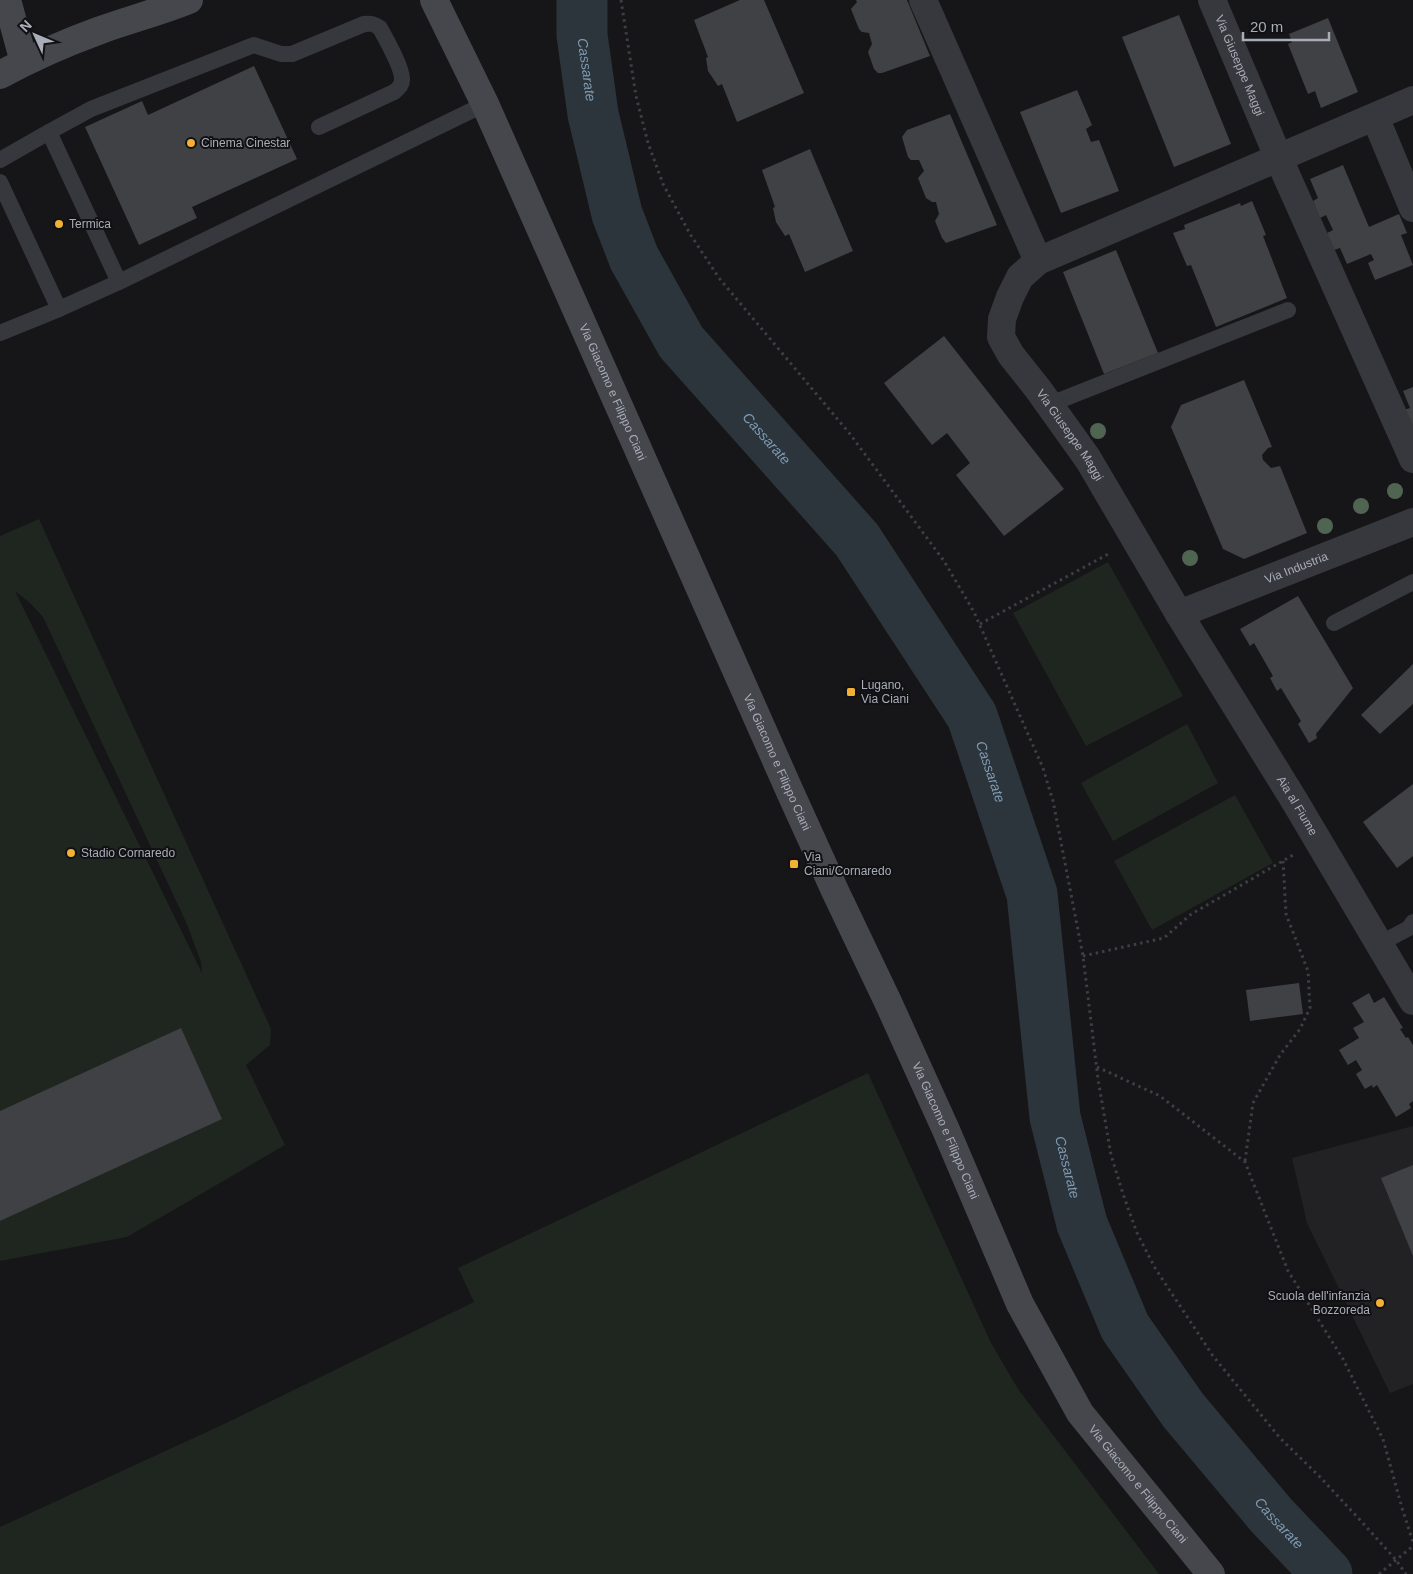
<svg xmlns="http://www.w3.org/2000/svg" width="1413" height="1574" viewBox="0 0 1413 1574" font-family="Helvetica,sans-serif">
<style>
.built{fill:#222225}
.green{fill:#1e261f;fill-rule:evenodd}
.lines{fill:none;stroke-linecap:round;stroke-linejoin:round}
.river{stroke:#2c353c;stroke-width:51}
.building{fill:#404145}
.path{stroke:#3d3f44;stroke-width:3;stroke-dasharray:2.5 4;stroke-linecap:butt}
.service{stroke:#37383d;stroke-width:16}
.minor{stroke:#37383d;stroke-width:28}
.secondary{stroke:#45474d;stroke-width:28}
.tree{fill:#506452}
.poi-dot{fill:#f2b134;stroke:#111113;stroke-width:2}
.labels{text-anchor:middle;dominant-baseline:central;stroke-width:4;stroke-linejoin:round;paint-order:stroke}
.street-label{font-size:12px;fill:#a8adb8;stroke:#111113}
.poi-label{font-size:12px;fill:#a8adb8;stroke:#111113;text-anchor:start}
.water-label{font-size:14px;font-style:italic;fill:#7f9bb3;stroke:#111113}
</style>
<rect width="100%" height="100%" fill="#161618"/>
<polygon class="built" points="1413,1126 1413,1384 1390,1393 1307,1223 1292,1158"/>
<g class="green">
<path d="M 39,519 L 271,1029 L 270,1045 L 246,1065 L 285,1145 L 127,1237 L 0,1261 L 0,536 ZM 15,591 L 30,603 L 43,617 L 186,922 L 201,962 L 202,973 Z"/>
<polygon points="1108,562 1183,696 1086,746 1013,613"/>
<polygon points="1187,724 1218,783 1113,841 1081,783"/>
<polygon points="1235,795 1273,863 1152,930 1114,861"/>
<polygon points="868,1073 991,1343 1018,1389 1159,1574 0,1574 0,1527 222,1425 474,1302 458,1268"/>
</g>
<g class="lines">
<path class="river" id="s1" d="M 582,0 L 582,35 L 593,114 L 617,214 L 634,258 L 681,342 L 857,540 L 972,716 L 1032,894 L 1055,1117 L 1082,1224 L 1125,1327 L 1183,1410 L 1271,1515 L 1327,1574"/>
</g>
<g class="building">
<polygon points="740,0 764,0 804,93 737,122 722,84 718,86 708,71 706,58 708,57 694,20"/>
<polygon points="856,0 907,0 930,56 882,73 878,73 874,69 868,52 872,44 869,33 862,32 859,29 851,9 857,2"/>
<polygon points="1179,15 1231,144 1174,167 1122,37"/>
<polygon points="1328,18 1358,92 1321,108 1315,91 1308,94 1288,44 1292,42 1289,34"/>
<polygon points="254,66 297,159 192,207 197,218 139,245 85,127 142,101 148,115"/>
<polygon points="1077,90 1092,125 1086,129 1091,142 1099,140 1119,191 1061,213 1020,112"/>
<polygon points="950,114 997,225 946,243 942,238 935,221 939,214 936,202 932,202 926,198 918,178 924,171 919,160 911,160 908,157 902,137 907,130"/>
<polygon points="810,149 853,251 805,272 789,234 785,236 776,222 773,208 775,207 762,170"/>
<polygon points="1343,165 1369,227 1399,214 1407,233 1401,235 1413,265 1375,280 1368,263 1374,260 1371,254 1347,264 1340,248 1334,250 1327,233 1333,230 1326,215 1320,218 1313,201 1318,198 1310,179"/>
<polygon points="1252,201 1266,235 1263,236 1287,298 1216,327 1191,265 1187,266 1173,233 1185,229 1184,225 1240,203 1241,206"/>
<polygon points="1116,250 1158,353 1104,374 1063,272"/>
<polygon points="944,336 1064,489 1004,536 956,475 970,463 947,433 932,445 884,383"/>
<polygon points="1244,380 1272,447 1268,448 1262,455 1263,460 1271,468 1280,466 1307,533 1244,559 1223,549 1171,427 1181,405"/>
<polygon points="1413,387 1413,431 1404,410 1410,408 1403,391"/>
<polygon points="1298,596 1353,688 1316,734 1317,738 1309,743 1298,724 1301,721 1281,688 1277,691 1270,678 1273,676 1254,643 1250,646 1240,629"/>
<polygon points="1413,664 1413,704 1380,734 1361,715"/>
<polygon points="1413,784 1413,856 1397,868 1363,822"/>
<polygon points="1299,983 1303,1014 1250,1021 1246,990"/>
<polygon points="1369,993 1374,1003 1384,997 1403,1028 1400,1029 1406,1038 1408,1037 1413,1045 1413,1101 1409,1104 1411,1108 1396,1117 1377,1085 1373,1088 1372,1085 1365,1089 1356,1074 1362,1070 1356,1060 1348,1065 1339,1050 1359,1038 1353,1028 1364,1022 1352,1003"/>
<polygon points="181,1028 222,1119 0,1221 0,1111"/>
<polygon points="1413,1165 1413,1256 1381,1178"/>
</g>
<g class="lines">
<g class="path">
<polyline points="621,0 636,96 648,143 663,184 690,234 719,278 850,434 944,561 974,612 1043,768 1053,801 1083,956 1098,1079 1111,1155 1123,1194 1137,1233 1155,1268 1213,1356 1280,1438 1320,1477 1361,1521 1396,1560 1406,1574"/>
<polyline points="980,624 1110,553"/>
<polyline points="1083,956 1164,938 1190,915 1293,855"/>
<polyline points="1097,1067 1160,1096 1245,1162 1288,1271 1343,1359 1383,1439 1402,1508 1413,1542"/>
<polyline points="1245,1161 1253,1103 1280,1055 1300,1029 1310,1008 1308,971 1286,914 1283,861"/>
<polyline points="1379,1574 1413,1546"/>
</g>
<g class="service">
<polyline points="0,160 49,132"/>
<polyline points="0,182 59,309"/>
<path d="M 119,282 L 49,132 L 91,109 L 254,45 L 281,54 L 292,54 L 364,24 C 371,23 374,24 380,28 C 386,39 403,69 402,80 C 402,85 398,89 394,92 L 319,127"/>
<polyline points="0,333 59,309 119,282 485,104"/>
<polyline points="1048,405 1288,310"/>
<polyline points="1334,623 1413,582"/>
<polyline points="1379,944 1409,928 1413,922"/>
</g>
<g class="minor">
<polyline points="923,0 1038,261"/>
<path id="s2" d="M 1212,0 L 1279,159 L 1413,459"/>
<path id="s3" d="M 1413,100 L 1038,261 L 1020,277 L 1010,297 L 1002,319 L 1001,337 L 1011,355 L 1038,389 L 1088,459 L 1179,614 L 1294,800 L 1413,1001"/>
<polyline points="1375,117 1413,208"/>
<path id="s4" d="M 1179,614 L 1413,522"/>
</g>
<g class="secondary">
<polyline points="7,0 24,62"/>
<path id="s5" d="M 434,0 L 485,104 L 791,794 L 836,893 L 888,1002 L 946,1130 L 1020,1304 L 1080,1413 L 1211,1574"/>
<path d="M 0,75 C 31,58 65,43 98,31 C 128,20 159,12 189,0"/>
</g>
</g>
<g class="tree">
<circle cx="1098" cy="431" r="8"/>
<circle cx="1395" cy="491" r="8"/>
<circle cx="1361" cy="506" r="8"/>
<circle cx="1325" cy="526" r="8"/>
<circle cx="1190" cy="558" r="8"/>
</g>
<g class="poi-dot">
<circle cx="191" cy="143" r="5"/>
<circle cx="59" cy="224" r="5"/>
<rect x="846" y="687" width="10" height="10" rx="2.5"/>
<circle cx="71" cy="853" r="5"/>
<rect x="789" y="859" width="10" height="10" rx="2.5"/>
<circle cx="1380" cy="1303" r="5"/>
</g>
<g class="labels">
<g class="street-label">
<text stroke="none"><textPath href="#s2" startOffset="71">Via Giuseppe Maggi</textPath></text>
<text stroke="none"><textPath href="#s5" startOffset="431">Via Giacomo e Filippo Ciani</textPath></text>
<text stroke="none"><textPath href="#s3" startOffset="616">Via Giuseppe Maggi</textPath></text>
<text stroke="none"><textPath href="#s4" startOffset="126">Via Industria</textPath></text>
<text stroke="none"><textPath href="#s5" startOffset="836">Via Giacomo e Filippo Ciani</textPath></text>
<text stroke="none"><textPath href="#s3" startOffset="1051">Aia al Fiume</textPath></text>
<text stroke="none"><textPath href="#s5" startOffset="1241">Via Giacomo e Filippo Ciani</textPath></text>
<text stroke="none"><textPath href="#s5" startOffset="1646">Via Giacomo e Filippo Ciani</textPath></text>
</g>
<g class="poi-label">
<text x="201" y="143">Cinema Cinestar</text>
<text x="69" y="224">Termica</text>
<text x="861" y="685">Lugano,<tspan x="861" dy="14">Via Ciani</tspan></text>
<text x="81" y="853">Stadio Cornaredo</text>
<text x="804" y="857">Via<tspan x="804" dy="14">Ciani/Cornaredo</tspan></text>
<text x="1370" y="1296" text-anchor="end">Scuola dell'infanzia<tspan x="1370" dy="14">Bozzoreda</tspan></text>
</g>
<g class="water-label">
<text stroke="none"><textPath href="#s1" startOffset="70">Cassarate</textPath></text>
<text stroke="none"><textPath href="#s1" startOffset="490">Cassarate</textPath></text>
<text stroke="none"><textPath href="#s1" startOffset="895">Cassarate</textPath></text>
<text stroke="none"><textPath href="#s1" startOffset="1300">Cassarate</textPath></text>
<text stroke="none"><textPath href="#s1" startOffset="1720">Cassarate</textPath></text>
</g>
</g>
<g transform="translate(35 35) rotate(314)" stroke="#111113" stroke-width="4" paint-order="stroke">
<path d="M0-4L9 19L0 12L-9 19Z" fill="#a8adb8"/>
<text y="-8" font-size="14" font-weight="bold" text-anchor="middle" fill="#a8adb8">N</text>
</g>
<path d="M1243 32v8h86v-8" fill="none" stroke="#a8adb8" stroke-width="2.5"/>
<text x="1250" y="32" font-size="15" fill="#a8adb8" stroke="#111113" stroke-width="4" paint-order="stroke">20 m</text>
</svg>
